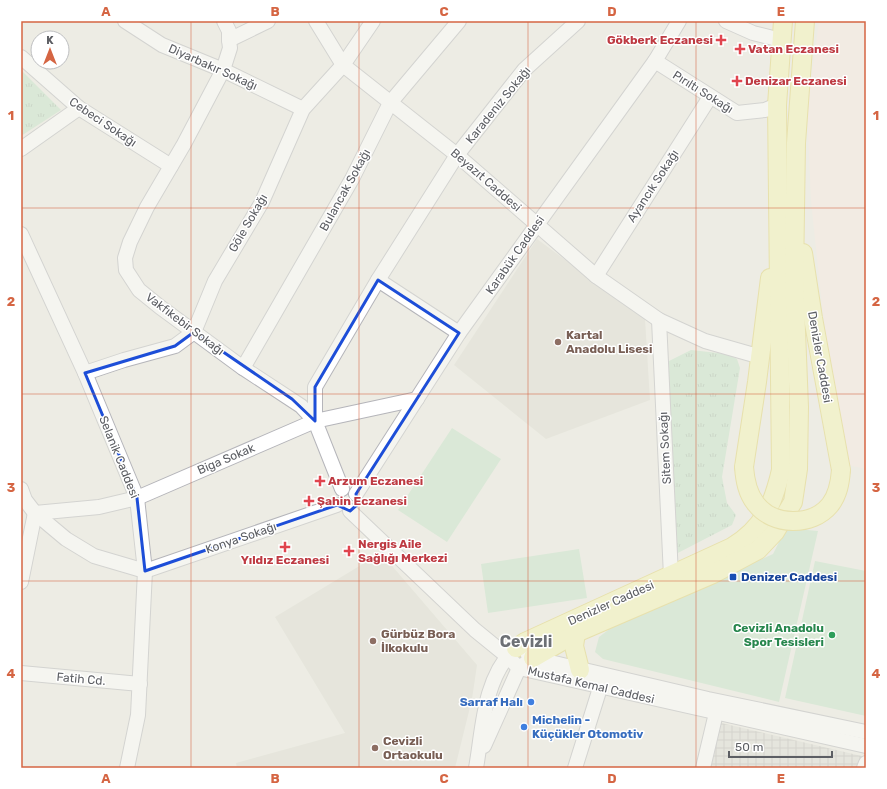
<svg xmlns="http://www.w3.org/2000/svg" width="887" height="789" viewBox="0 0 887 789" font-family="Rubik,sans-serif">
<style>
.industrial{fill:url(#industrial-grid)}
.education{fill:#dddcd3}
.medical{fill:#f8e8e2}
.green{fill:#c4e2c8}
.park{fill:url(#park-tufts)}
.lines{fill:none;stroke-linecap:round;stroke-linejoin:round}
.minor-casing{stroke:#b5b5ba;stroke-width:16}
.major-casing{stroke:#e1d26a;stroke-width:20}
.minor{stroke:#fff;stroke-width:14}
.major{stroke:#f5f5b1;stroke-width:18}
.major-bridge-casing{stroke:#e1d26a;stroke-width:20;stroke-linecap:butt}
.major-bridge{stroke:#f5f5b1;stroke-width:18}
.marked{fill:none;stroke:#1d4ed8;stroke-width:3;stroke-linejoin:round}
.grid{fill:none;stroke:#d56543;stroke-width:1;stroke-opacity:0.55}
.health-dot{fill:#e0444e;stroke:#fff;stroke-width:1.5}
.education-dot{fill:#8d6e63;stroke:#fff;stroke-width:1.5}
.transit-dot{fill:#1a4fb4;stroke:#fff;stroke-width:1.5}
.leisure-dot{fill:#2e9e5b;stroke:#fff;stroke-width:1.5}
.shop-dot{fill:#3f7fe0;stroke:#fff;stroke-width:1.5}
.labels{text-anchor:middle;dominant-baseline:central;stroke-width:3;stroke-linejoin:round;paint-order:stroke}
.health-label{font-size:12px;font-weight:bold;fill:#be3a42;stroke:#fff;text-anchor:start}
.street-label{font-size:12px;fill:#5c5e63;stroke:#fff}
.education-label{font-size:12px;font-weight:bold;fill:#785e54;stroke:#fff;text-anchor:start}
.transit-label{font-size:12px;font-weight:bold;fill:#164399;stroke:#fff;text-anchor:start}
.leisure-label{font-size:12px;font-weight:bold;fill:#27864d;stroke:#fff;text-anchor:end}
.shop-label{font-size:12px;font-weight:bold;fill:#366cbe;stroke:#fff;text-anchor:end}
.district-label{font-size:16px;font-weight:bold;fill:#6d7075;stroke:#fff}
.neatline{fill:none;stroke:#d56543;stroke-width:1.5}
.grid-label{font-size:13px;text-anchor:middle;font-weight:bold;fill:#d56543}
</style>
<defs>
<pattern id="industrial-grid" width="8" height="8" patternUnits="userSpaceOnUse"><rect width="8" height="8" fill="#dcdbd6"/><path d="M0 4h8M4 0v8" fill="none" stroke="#b6b5b1"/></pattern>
<pattern id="park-tufts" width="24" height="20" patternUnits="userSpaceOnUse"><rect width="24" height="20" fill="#c4e2c8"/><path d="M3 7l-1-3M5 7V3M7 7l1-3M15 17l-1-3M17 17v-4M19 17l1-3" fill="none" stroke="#a2baa6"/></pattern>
</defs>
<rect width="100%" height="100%" fill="#edece4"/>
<polygon class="industrial" points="717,722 866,757 866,768 709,768"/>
<g class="education">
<polygon points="537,239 645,319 650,400 546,439 454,365"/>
<polygon points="381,553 477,665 472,699 455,768 237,768 236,763 345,733 275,617"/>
</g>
<polygon class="medical" points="819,21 866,21 866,469 843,464 822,306 811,201 807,110"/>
<g class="green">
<polygon points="452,428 501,459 447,542 398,510"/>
<polygon points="786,528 818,531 779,702 603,659 595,652 599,637 616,624 773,554"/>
<polygon points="579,549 587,598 488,613 481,564"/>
<polygon points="815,561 866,571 866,716 785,698"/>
</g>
<g class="park">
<polygon points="21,70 61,110 21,136"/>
<polygon points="691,350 727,354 737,359 740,368 722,477 727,503 736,515 732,525 672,556 675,508 664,371 669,361"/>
</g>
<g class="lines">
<defs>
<g id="minor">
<polyline points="125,21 162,45 223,70 303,109"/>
<polyline points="224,21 229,31 229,40"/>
<polyline points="268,21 229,40 230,48 223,70 184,144 147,207 130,242 125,258 126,270 139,290 160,307 243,368 301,406 315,421 342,489"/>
<polyline points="316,21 343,65 457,155 596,276 659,320 705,341 761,357"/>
<polyline points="726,21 753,33 781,40"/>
<polyline points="21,57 79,108 171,166"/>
<polyline points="655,61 737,113 765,110 777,105"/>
<polyline points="21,149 79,108"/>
<polyline points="21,234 85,373 137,498 145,571 138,715 127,768"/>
<polyline points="596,276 710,97"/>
<polyline points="378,280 459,333"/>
<polyline points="659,320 671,576"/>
<polyline points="243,368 352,179 390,103 459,21"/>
<polyline points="85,373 124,360 175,346 194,332 215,281 262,202 303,109 343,65 373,21"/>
<polyline points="315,421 315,387 378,280 457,155 524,70 578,21"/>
<polyline points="21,489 25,500 35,513 66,539 94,556 145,571 337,505"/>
<polyline points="356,494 459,333 655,61 679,21"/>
<polyline points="350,511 475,630 507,656 519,668 866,746"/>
<polyline points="21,582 35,513 99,507 137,498 315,421 417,399"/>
<polyline points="528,655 533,658 708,699 866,732"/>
<polyline points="21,673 140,684"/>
<polyline points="484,746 519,668 526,663"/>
<path d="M 476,768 C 483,729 483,681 513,650"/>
<polyline points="575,768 600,688"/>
<polyline points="703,768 716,713"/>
<polyline points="864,768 866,763"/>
</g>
<g id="major">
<polyline points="803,253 813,318 841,470"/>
<polyline points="744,467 757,382 770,278"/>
<polyline points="576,633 574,646 580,670"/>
<path d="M 516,648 L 525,642 L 732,547 C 763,528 773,505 781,470 L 777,105 L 783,21"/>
<polyline points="533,658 576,633 713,574 758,550 775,532 793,502 798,469 799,407 794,280 796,143 805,21"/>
</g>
</defs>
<use href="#minor" class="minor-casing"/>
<use href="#major" class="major-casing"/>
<use href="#minor" class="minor"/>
<use href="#major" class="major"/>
<defs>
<path id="major-bridge" d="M 744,467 C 745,480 747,493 756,504 C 773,526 812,527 830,505 C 838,495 840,483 841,470"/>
</defs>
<use href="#major-bridge" class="major-bridge-casing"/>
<use href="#major-bridge" class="major-bridge"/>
</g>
<path d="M0 0H887V789H0ZM 378,280 L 459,333 L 356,494 L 358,504 L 350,511 L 337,505 L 145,571 L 137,498 L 85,373 L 175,346 L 194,332 L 292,399 L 315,421 L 315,387 Z" fill="#edece4" fill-opacity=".55" fill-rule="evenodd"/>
<path class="marked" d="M 378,280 L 459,333 L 356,494 L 358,504 L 350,511 L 337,505 L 145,571 L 137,498 L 85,373 L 175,346 L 194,332 L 292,399 L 315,421 L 315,387 Z"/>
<path class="grid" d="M 191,21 L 191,768M 359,21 L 359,768M 528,21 L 528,768M 696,21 L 696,768M 21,208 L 866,208M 21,394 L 866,394M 21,581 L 866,581"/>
<g class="health-dot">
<path d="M719 34h4v4h4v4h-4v4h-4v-4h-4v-4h4z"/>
<path d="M738 43h4v4h4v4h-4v4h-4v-4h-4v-4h4z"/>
<path d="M735 75h4v4h4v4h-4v4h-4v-4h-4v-4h4z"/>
<path d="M318 475h4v4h4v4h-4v4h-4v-4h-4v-4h4z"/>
<path d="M307 495h4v4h4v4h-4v4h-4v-4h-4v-4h4z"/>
<path d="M283 541h4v4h4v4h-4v4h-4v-4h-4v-4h4z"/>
<path d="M347 545h4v4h4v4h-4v4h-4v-4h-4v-4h4z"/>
</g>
<g class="education-dot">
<circle cx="558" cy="342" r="4"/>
<circle cx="373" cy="641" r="4"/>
<circle cx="375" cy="748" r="4"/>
</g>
<rect class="transit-dot" x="729" y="573" width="8" height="8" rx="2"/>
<circle class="leisure-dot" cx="832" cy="635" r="4"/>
<g class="shop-dot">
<circle cx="531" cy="702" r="4"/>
<circle cx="524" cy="727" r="4"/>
</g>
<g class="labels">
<g class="health-label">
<text x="713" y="40" text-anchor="end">Gökberk Eczanesi</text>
<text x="748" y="49">Vatan Eczanesi</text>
<text x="745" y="81">Denizar Eczanesi</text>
<text x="328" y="481">Arzum Eczanesi</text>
<text x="317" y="501">Şahin Eczanesi</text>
<text x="358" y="544">Nergis Aile<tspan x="358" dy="14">Sağlığı Merkezi</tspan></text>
<text x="285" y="560" text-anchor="middle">Yıldız Eczanesi</text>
</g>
<g class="street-label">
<text transform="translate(213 67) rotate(24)">Diyarbakır Sokağı</text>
<text transform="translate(703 92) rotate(32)">Pırıltı Sokağı</text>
<text transform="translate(498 105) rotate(-51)">Karadeniz Sokağı</text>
<text transform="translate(103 122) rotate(34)">Cebeci Sokağı</text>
<text transform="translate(486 180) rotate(41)">Beyazıt Caddesi</text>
<text transform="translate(653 186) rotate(-57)">Ayancık Sokağı</text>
<text transform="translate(345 190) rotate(-61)">Bulancak Sokağı</text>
<text transform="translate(248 223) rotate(-60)">Göle Sokağı</text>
<text transform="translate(515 255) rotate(-55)">Karabük Caddesi</text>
<text transform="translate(185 324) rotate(37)">Vakfıkebir Sokağı</text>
<text transform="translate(820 357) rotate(80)">Denizler Caddesi</text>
<text transform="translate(665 448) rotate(-93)">Sitem Sokağı</text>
<text transform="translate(119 457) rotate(68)">Selanik Caddesi</text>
<text transform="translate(226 459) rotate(-23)">Biga Sokak</text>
<text transform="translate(241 538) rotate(-19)">Konya Sokağı</text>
<text transform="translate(611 603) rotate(-24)">Denizler Caddesi</text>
<text transform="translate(81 679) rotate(5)">Fatih Cd.</text>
<text transform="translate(591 685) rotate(13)">Mustafa Kemal Caddesi</text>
</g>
<g class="education-label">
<text x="566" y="335">Kartal<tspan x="566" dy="14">Anadolu Lisesi</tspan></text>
<text x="381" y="634">Gürbüz Bora<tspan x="381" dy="14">İlkokulu</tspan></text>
<text x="383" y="741">Cevizli<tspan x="383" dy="14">Ortaokulu</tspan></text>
</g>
<g class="transit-label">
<text x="741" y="577">Denizer Caddesi</text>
</g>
<g class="leisure-label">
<text x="824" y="628">Cevizli Anadolu<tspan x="824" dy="14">Spor Tesisleri</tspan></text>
</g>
<g class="shop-label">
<text x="523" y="702">Sarraf Halı</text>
<text x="532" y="720" text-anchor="start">Michelin -<tspan x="532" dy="14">Küçükler Otomotiv</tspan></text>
</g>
<g class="district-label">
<text x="526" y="641">Cevizli</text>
</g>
</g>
<rect width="887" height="789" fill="none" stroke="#ffffff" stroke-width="44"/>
<g transform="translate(50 50)"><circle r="19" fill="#ffffff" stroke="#bebfc1"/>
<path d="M0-3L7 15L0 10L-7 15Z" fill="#d56543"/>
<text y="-6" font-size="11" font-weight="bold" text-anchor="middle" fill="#5c5e63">K</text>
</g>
<path d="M729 751v6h103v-6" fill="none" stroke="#5c5e63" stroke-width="2"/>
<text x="735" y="751" font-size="12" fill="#5c5e63" stroke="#ffffff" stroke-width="3" paint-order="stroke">50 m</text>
<rect x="22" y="22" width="843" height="745" class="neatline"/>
<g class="grid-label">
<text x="106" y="16">A</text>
<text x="275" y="16">B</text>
<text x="444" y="16">C</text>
<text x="612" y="16">D</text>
<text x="781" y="16">E</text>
<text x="11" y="120">1</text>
<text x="876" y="120">1</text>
<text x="11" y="306">2</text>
<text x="876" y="306">2</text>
<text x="11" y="492">3</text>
<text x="876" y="492">3</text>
<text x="11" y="678">4</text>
<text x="876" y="678">4</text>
<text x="106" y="783">A</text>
<text x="275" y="783">B</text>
<text x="444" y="783">C</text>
<text x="612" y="783">D</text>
<text x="781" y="783">E</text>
</g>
</svg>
